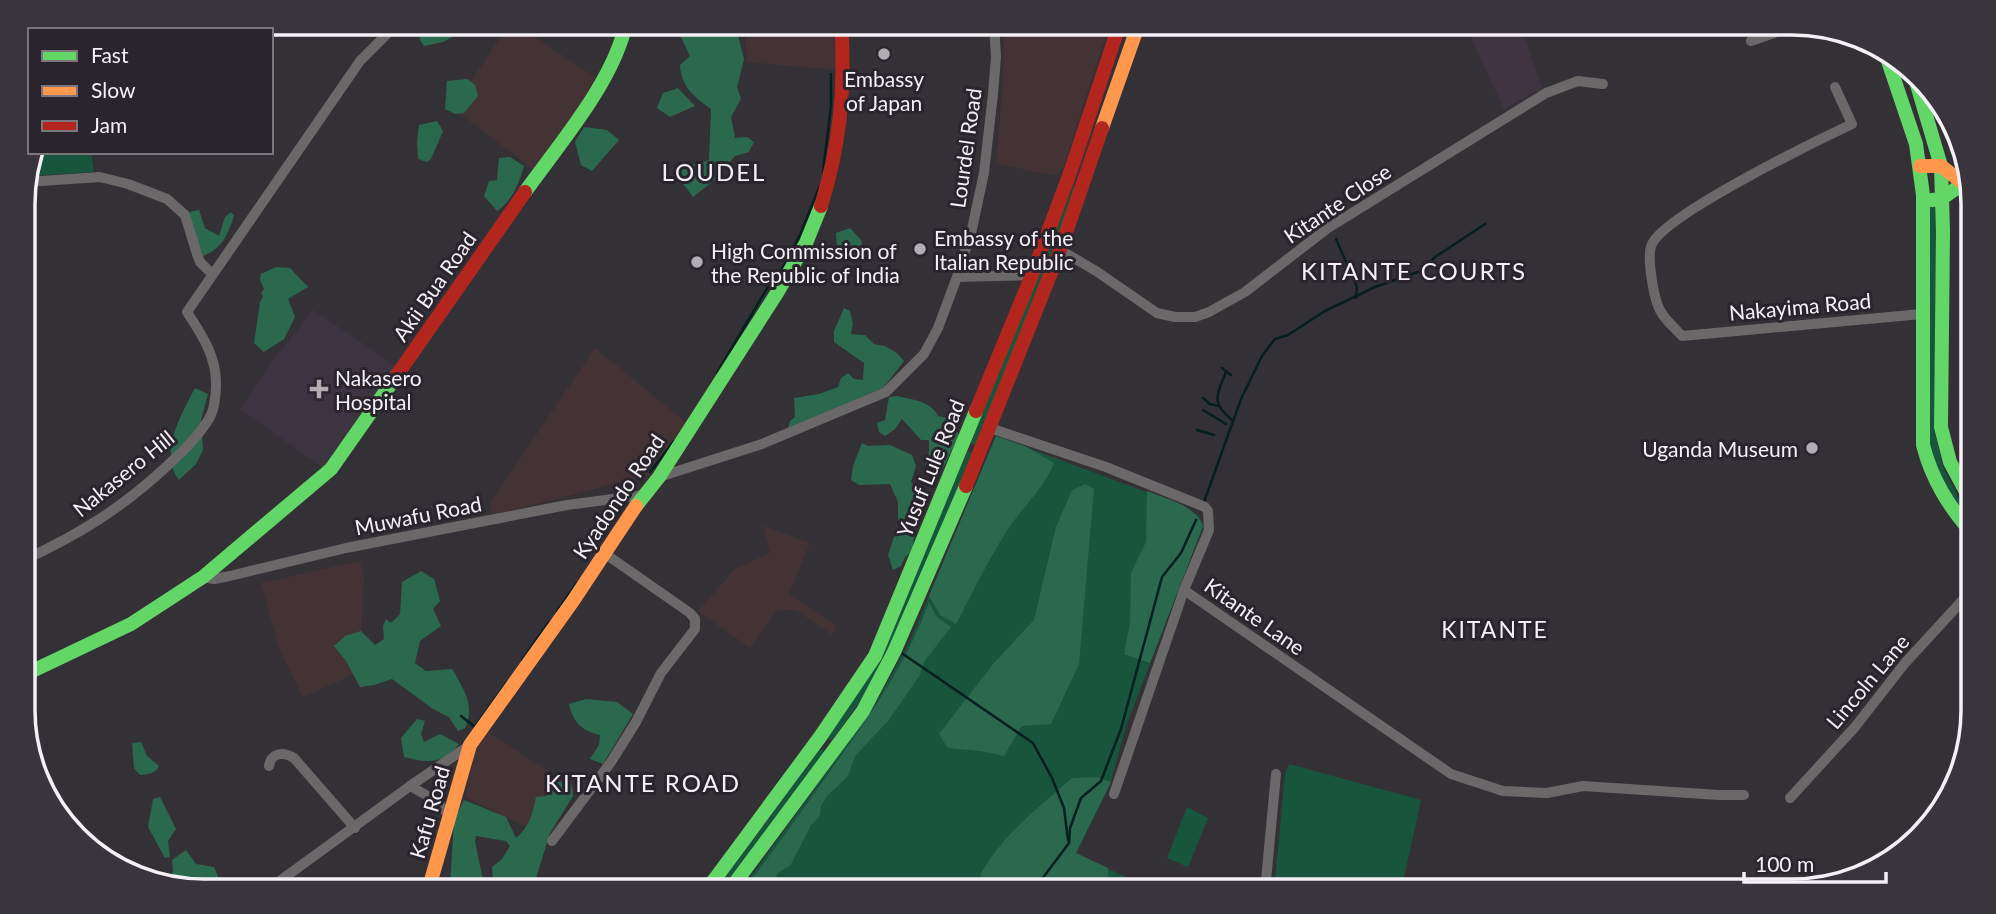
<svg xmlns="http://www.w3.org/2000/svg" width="1996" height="914" viewBox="0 0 1996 914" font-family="Lato,sans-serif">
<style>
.commercial{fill:#443335}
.built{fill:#3c3440}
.education{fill:#3f3440}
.green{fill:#17553d}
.forest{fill:#2a694e;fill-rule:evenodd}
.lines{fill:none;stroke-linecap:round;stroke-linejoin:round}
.stream{stroke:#051e1f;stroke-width:2.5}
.street{stroke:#6a6869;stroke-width:10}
.fast{stroke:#63d668;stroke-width:14}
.slow{stroke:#ff974d;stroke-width:14}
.jam{stroke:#b3261e;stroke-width:14}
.poi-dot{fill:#b1adb3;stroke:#2a252d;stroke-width:2.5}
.labels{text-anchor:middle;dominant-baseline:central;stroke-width:6;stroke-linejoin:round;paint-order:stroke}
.poi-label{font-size:21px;fill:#f4f0f6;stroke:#2a252d;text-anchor:start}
.street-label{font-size:21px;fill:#f4f0f6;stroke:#2a252d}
.neighbourhood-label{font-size:23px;letter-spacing:2px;fill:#f4f0f6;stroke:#2a252d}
.quarter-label{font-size:24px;letter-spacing:2px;fill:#f4f0f6;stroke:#2a252d}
.rim{fill:none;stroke:#f4f0f6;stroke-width:3.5}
</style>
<rect width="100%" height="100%" fill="#343136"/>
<g class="commercial">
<polygon points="510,23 514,23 599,80 534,170 453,108"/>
<polygon points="654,23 833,23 837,70 747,62 745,33"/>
<polygon points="1004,23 1110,23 1063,168 1054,176 996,163 1003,81"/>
<polygon points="595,348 687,423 648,475 494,515 490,509 492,500"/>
<polygon points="763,526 810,543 789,594 837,626 832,635 796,610 777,610 750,648 698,611 735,569 770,553"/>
<polygon points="360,561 364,579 359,672 303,697 279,648 261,583"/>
<polygon points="488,732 576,789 548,838 465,797 475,750"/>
</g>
<polygon class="built" points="313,310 399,368 326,470 240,409 271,363"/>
<polygon class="education" points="1464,23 1520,23 1542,88 1504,109"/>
<g class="green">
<polygon points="45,152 91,152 94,172 27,176 32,157"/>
<polygon points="1074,185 1077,187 977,443 974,445 970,442"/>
<polygon points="1928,204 1937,205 1934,428 1943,467 1958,497 1973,516 1973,528 1940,481 1929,441"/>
<polygon points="996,436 1181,505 1199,516 1203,526 1126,726 1111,782 1076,853 1154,891 740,891 872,710 910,641"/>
<polygon points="970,451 972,454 877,678 834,738 830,740 828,738 967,452"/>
<polygon points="820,749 823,750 824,754 724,891 715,891"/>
<polygon points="1289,764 1421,800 1401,891 1274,891 1285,774"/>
<polygon points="1187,807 1208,818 1188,867 1167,858"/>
</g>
<g class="forest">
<polygon points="428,23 456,23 458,24 454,36 443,42 424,46 420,40 419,30"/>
<path d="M 674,23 L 688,23 L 698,33 L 722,33 L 728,23 L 734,23 L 745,33 L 738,35 L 744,59 L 737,87 L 741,99 L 731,117 L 735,138 L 747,137 L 754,142 L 749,152 L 735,156 L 717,178 L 693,197 L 676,174 L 680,163 L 699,164 L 709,160 L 711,109 C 694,97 681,86 680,65 L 690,56 Z"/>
<polygon points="467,79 475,85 478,96 464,113 455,114 445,109 447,81"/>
<polygon points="678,88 695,106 670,117 657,108 663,93"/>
<polygon points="437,121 443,131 431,159 427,162 418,159 417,142 419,125"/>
<polygon points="584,127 607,130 619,140 592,171 581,165 575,142"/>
<path d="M 510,157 L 524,166 C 519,183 513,200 497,211 L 484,196 L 489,181 L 497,180 L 499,158 Z"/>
<path d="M 199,210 L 205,228 L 219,236 L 225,217 L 231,212 L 234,216 C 228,234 222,249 203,256 L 189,216 L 190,212 Z"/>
<polygon points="850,228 861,240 866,259 853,260 837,248 836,233"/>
<polygon points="276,267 290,268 308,287 288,299 295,317 284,339 264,352 254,343 260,302 263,297 261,293 264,289 260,280 261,274"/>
<polygon points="844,308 850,311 853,324 851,334 865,335 874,344 885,346 897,353 904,361 883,388 788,428 790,421 795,417 794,398 819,394 838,387 841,378 848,373 854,379 863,380 864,363 834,342 834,331"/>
<path d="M 195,388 L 208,394 L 201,420 L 203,450 L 196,464 L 179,480 C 158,453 182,413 195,388 Z"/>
<path d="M 898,396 C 913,400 931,401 938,416 L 952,419 L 959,436 L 941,472 L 929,473 L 925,465 L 929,452 L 929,440 L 921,440 L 902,419 L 895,429 L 885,436 L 879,432 L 877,423 L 885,420 L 889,397 Z"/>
<path d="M 996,436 L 1027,447 L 1054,463 C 1044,488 1023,507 1008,529 C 988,560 973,592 956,624 L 940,615 L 929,596 Z"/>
<polygon points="862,443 868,446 890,445 912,455 916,466 911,482 917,489 924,510 916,526 912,551 905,557 901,566 893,570 888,555 894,537 903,533 903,523 898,521 898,502 890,484 859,485 851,480 853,466"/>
<polygon points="1085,484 1094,489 1079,664 1051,724 1022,726 1004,756 981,751 948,748 939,734 993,664 1034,620 1056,527 1072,490"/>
<path d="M 1147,491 C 1167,499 1195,505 1203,526 L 1150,663 L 1124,654 L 1130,623 L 1131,573 L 1146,542 Z"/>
<path d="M 421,571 L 434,579 L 440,601 L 433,609 L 441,626 L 420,641 L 415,663 L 426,671 L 452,669 C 463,688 476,706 465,728 L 458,731 L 449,717 L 433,709 L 392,679 L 374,685 L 360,687 L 346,661 L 334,646 L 345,636 L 361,631 L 375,645 L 384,639 L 383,626 L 386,619 L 391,623 L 400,614 L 402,582 Z"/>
<path d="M 929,602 L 937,617 L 951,627 L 924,662 L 920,675 L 888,721 L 855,756 L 848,776 L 827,796 L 821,806 L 820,816 L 811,825 L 790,866 L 779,872 L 764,891 L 743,891 C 776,848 807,804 838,760 C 874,710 908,660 929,602 Z"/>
<path d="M 586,699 L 617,702 L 633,714 L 603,764 L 590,759 L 599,745 L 600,735 C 582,731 573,722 569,704 Z"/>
<path d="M 417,719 L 425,721 L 421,734 L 424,742 L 440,734 L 459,744 C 443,765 427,763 404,757 L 401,738 Z"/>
<path d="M 141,742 L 147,756 L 159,766 C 155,774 149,774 140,775 L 134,768 L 132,743 Z"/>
<path d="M 1097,777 L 1111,782 L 1076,853 L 1108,868 L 1108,879 L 1097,891 L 990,891 L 980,875 C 1001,836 1039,807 1072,778 Z"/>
<path d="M 551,782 L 571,782 L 573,796 L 550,833 L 532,891 L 459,891 L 450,885 L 454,820 L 464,800 L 506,817 L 516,838 C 530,826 532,815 536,797 L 546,796 ZM 476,836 L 506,841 L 510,846 L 502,859 L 492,867 L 493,880 L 485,889 L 475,842 Z"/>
<polygon points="160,797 176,829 168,841 170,857 165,858 148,827 153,799"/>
<polygon points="186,850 196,864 214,867 224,891 204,891 166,884 173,872 172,860"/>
</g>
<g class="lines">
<g class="stream">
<polyline points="823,172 831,106 831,74"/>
<polyline points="1336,239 1357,287 1356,298"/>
<polyline points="781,271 800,235 819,188"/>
<polyline points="1222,368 1231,375"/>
<path d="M 1226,372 C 1217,395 1210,402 1232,420"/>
<polyline points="717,373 769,285"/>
<polyline points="1203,398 1210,404 1218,406"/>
<polyline points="1203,410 1226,424"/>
<polyline points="1197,430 1214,435"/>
<polyline points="650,472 674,441"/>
<polyline points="1204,502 1241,399 1262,356 1275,339 1288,335 1325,311 1375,287 1421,271 1435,257 1485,224"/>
<polyline points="557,611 577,583"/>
<polyline points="903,654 1033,743 1052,778 1064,808 1068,840"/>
<polyline points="522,660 549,622"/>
<polyline points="461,716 475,727"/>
<polyline points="476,725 507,682"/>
<polyline points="1069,843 1070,828 1081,798 1101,781 1121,729 1162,577 1181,553 1196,520"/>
<polyline points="1033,891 1069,843"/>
</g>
<g class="street">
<polyline points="1751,41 1774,33 1791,23"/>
<path d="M 1835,87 L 1852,124 C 1816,141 1666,214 1652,244 C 1646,256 1654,301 1661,312 C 1666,321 1675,328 1682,336 L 1922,314"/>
<polyline points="26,182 100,177 128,184 167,199 185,215 197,254 200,262 212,274"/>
<polyline points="1060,250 1096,271 1157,313 1175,317 1195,317 1209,312 1245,292 1328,228 1546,93 1578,81 1603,84"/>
<polyline points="957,277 1032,275"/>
<polyline points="990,428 1106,467 1205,507 1208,511 1209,530 1184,590 1451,774 1503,791 1547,793 1583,786 1719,795 1744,795"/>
<polyline points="659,477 762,444 886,392 924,354 938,328 957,277 972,229 984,173 993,94 996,57 994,23"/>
<path d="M 24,560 C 80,534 122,508 167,466 C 183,451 199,436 210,417 C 214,410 216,395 216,386 C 217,357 202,335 187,312 L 360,61 L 389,32 L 409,23"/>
<polyline points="203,577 214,579 230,576 346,548 567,505 643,495"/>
<path d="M 269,766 C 271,753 283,751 294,758 L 355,828"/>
<polyline points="410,786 435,800 450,816"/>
<polyline points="1114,794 1184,590"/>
<polyline points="1790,798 1855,727 1905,663 1973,589"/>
<polyline points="552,841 611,762 636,722 661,673 695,629 695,619 690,613 604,553"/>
<polyline points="266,891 410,786 470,745"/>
<polyline points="1265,891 1276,774"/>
</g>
<g class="fast">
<path d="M 1886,55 L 1916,144 L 1923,195 L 1923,445 C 1932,480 1949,507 1973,534"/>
<polyline points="1915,78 1941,166 1943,231 1941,427 1950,462 1973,505"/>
<path d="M 525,192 C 560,143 614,81 626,23"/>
<polyline points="1932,200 1941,199 1964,183"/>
<polyline points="636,506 659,477 777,293 806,243 821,206"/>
<polyline points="24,675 131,624 203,577 331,469 397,375"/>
<polyline points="706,891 820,737 875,656 976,411"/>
<polyline points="729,891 863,711 894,652 966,486"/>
</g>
<g class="slow">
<polyline points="1102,128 1139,23"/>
<polyline points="1920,166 1941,166 1972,190"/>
<polyline points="428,891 470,745 573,601 636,506"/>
</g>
<g class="jam">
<path d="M 821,206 C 840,146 846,86 841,23"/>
<polyline points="397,375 525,192"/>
<polyline points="976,411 1032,275 1070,173 1120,23"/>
<polyline points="966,486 1060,250 1102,128"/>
</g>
</g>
<g class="poi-dot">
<circle cx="884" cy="54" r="7"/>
<circle cx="920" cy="249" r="7"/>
<circle cx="697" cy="262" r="7"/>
<path d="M315.5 378.5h7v7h7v7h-7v7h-7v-7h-7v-7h7z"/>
<circle cx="1812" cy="448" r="7"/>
</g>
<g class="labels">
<g class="poi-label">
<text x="884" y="78" text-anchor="middle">Embassy<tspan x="884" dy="24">of Japan</tspan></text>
<text x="934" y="237">Embassy of the<tspan x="934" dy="24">Italian Republic</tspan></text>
<text x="711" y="250">High Commission of<tspan x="711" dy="24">the Republic of India</tspan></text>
<text x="335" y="377">Nakasero<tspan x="335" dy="24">Hospital</tspan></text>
<text x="1798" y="448" text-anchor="end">Uganda Museum</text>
</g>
<g class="street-label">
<text transform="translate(965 148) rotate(-82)">Lourdel Road</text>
<text transform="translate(1337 203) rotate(-34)">Kitante Close</text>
<text transform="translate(434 286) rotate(-55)">Akii Bua Road</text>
<text transform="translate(1800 306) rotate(-5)">Nakayima Road</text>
<text transform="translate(930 468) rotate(-68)">Yusuf Lule Road</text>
<text transform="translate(123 473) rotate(-39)">Nakasero Hill</text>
<text transform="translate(618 496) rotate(-56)">Kyadondo Road</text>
<text transform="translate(418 515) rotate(-11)">Muwafu Road</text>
<text transform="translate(1255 616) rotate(35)">Kitante Lane</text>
<text transform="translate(1867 681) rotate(-50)">Lincoln Lane</text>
<text transform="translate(429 812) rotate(-74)">Kafu Road</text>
</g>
<g class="neighbourhood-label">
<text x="1495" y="629">KITANTE</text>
</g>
<g class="quarter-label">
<text x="714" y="171">LOUDEL</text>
<text x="1414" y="270">KITANTE COURTS</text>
<text x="643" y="782">KITANTE ROAD</text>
</g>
</g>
<path d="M0 0H1996V914H0ZM204 35H1792A169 169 0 0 1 1961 204V710A169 169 0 0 1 1792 879H204A169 169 0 0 1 35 710V204A169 169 0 0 1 204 35Z" fill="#3a353d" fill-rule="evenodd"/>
<path class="rim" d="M204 35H1792A169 169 0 0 1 1961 204V710A169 169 0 0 1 1792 879H204A169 169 0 0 1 35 710V204A169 169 0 0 1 204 35Z"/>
<rect x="28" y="28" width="245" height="126" fill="#2a252d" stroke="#7b767d" stroke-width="2"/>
<rect x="42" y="51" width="35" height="10" fill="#63d668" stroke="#7b767d" stroke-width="2"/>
<text x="91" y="63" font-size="21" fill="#f4f0f6">Fast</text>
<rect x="42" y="86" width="35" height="10" fill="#ff974d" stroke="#7b767d" stroke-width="2"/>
<text x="91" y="98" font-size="21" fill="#f4f0f6">Slow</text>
<rect x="42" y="121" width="35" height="10" fill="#b3261e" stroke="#7b767d" stroke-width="2"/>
<text x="91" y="133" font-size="21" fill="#f4f0f6">Jam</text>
<path d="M1744 872v10h142v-10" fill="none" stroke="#f4f0f6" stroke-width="3.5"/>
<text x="1755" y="872" font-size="21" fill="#f4f0f6" stroke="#2a252d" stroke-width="5" paint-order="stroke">100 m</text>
</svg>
